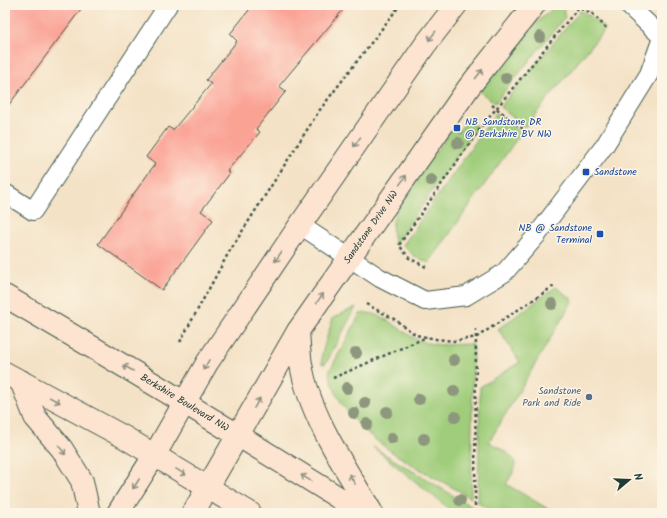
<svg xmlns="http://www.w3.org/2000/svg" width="667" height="518" viewBox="0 0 667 518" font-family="Kalam,sans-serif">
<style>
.green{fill:#a0cd7b;stroke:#608558}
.building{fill:#faa395}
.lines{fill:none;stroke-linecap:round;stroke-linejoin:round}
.lane-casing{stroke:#3f564a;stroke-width:20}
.secondary-casing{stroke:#3f564a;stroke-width:24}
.path{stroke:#3f564a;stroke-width:2.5;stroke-dasharray:3 3;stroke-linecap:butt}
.lane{stroke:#fff;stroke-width:18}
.secondary{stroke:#fde4d1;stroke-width:22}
.tree{fill:#8d977d}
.oneway{stroke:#8e9082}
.transit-dot{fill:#1a4fb4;stroke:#fcf5e5;stroke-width:1.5}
.service-dot{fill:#5c6f8a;stroke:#fcf5e5;stroke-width:1.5}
.labels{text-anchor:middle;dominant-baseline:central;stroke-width:3;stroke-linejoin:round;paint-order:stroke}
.transit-label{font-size:10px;fill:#164399;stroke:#fcf5e5;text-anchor:start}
.street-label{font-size:10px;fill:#1f3d34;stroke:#fcf5e5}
.service-label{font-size:10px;fill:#4e5e75;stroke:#fcf5e5;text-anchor:end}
</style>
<rect width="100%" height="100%" fill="#fcf5e5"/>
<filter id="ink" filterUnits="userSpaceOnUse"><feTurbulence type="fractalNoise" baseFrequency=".025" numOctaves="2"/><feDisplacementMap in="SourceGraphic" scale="8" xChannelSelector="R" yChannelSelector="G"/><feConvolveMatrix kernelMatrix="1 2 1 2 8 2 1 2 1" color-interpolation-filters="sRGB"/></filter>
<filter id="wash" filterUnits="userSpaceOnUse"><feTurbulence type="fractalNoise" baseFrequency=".012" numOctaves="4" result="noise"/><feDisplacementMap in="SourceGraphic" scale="16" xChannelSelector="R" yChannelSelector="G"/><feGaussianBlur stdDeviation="0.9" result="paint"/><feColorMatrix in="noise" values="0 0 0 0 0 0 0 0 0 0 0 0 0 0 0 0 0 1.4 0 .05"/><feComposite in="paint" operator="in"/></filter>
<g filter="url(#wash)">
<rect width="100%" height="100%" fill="#f4e2c6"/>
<g class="green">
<polygon points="563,5 565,17 495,103 480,92 537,22 551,10"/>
<polygon points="580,11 589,15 605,29 525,127 500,107"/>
<polygon points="496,113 521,133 429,263 414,256 403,245"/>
<path d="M 467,120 L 477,127 L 395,244 C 389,227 394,214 402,199 L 453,128 L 458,132 Z"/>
<path d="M 556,287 L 573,300 L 489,442 C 497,447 517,455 515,467 C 514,473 509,479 506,484 L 555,513 L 495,513 L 478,503 L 480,387 L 520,362 L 498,329 Z"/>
<polygon points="356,307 326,363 322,364 322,353 333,318"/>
<path d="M 366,313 C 383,312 403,334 420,341 C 437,347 456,344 473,344 L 471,498 C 424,470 361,444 336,393 C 333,386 331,379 329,372 L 360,314 Z"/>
<polygon points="373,447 482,513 454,513"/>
</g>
<g id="blocks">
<g class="building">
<polygon points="5,5 84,5 5,110"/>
<polygon points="253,5 347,5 279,86 286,91 256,129 260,132 227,171 230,173 201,211 213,220 162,290 98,244 155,164 146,157 168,127 173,130 211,84 206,80 237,41 230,34"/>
</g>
</g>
</g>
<g filter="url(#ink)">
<use href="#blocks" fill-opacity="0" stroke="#3f564a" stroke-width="1"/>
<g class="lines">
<defs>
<g id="lane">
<polyline points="628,5 662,37"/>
<polyline points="5,193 33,211 168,5"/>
<polyline points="300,225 380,278 425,301 466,296 504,273 537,235 605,145 636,95 649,74 662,38"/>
</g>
<g id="secondary">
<path id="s1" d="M 5,296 C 126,366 245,439 363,513"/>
<path d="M 298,331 C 299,342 299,353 301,364 C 309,415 346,469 372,513"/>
<polyline points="5,373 124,437 250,513"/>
<polyline points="21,381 35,417 62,449 82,481 89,513"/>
<polyline points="118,513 154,456 207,363 300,225 425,45 456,5"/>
<path id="s2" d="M 193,513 L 298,331 L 469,87 L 534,5"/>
</g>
</defs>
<use href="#lane" class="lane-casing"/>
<use href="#secondary" class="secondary-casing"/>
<g class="path">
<polyline points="492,105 523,129"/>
<polyline points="426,267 409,258 399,245 482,126 578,8 592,13 606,28"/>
<polyline points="366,304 394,319 416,335 436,339 454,341 477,337 554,286"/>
<polyline points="180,342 229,252 319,111 400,5"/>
<polyline points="333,378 427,337"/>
<polyline points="475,506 476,327"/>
</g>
<use href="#lane" class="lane"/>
<use href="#secondary" class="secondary"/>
</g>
<g class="tree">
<circle cx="540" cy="37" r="6"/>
<circle cx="506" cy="78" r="6"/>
<circle cx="458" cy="143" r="6"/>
<circle cx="431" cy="180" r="6"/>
<circle cx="552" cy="304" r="6"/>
<circle cx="356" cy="353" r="6"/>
<circle cx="454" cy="360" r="6"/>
<circle cx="347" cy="388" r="6"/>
<circle cx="454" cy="391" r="6"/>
<circle cx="419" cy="399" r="6"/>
<circle cx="365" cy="403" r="6"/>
<circle cx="387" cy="412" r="6"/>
<circle cx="354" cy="413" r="6"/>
<circle cx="455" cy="417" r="6"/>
<circle cx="367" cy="424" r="6"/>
<circle cx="392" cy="438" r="6"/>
<circle cx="424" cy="439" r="6"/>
<circle cx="460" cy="500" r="6"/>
</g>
<defs><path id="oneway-shaft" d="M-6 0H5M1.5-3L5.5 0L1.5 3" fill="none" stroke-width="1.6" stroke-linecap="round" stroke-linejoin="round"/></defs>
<g class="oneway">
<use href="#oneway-shaft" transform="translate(432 36) rotate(128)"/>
<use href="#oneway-shaft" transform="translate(479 74) rotate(-52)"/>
<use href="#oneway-shaft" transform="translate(357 142) rotate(125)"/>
<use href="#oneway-shaft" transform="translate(403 180) rotate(-55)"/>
<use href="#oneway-shaft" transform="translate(278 257) rotate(124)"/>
<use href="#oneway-shaft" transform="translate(320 298) rotate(-55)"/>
<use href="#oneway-shaft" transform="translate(206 365) rotate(120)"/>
<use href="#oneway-shaft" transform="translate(128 368) rotate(-150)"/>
<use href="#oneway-shaft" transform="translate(55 400) rotate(28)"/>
<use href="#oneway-shaft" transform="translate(257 403) rotate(-59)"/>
<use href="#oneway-shaft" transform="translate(62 450) rotate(54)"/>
<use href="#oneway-shaft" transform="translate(181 472) rotate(32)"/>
<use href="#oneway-shaft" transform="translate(306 478) rotate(-148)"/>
<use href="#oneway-shaft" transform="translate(352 479) rotate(-121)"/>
<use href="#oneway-shaft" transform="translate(136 484) rotate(123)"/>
</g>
</g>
<g class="transit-dot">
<rect x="453" y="124" width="8" height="8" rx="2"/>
<rect x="582" y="168" width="8" height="8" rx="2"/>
<rect x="596" y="230" width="8" height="8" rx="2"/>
</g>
<circle class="service-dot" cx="589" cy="397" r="4"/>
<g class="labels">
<g class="transit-label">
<text x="465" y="122">NB Sandstone DR<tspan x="465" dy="12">@ Berkshire BV NW</tspan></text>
<text x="594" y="172">Sandstone</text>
<text x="592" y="228" text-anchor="end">NB @ Sandstone<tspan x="592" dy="12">Terminal</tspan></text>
</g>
<g class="street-label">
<text stroke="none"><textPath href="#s2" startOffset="337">Sandstone Drive NW</textPath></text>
<text stroke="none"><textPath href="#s1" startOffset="209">Berkshire Boulevard NW</textPath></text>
</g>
<g class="service-label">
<text x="581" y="391">Sandstone<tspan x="581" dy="12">Park and Ride</tspan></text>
</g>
</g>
<rect width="667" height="518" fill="none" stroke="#fcf5e5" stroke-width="20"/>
<g transform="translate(629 480) rotate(71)" stroke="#fcf5e5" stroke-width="3" paint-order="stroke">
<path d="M0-3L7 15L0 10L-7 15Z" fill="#1f3d34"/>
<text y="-6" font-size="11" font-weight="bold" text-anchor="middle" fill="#1f3d34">N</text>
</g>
</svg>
